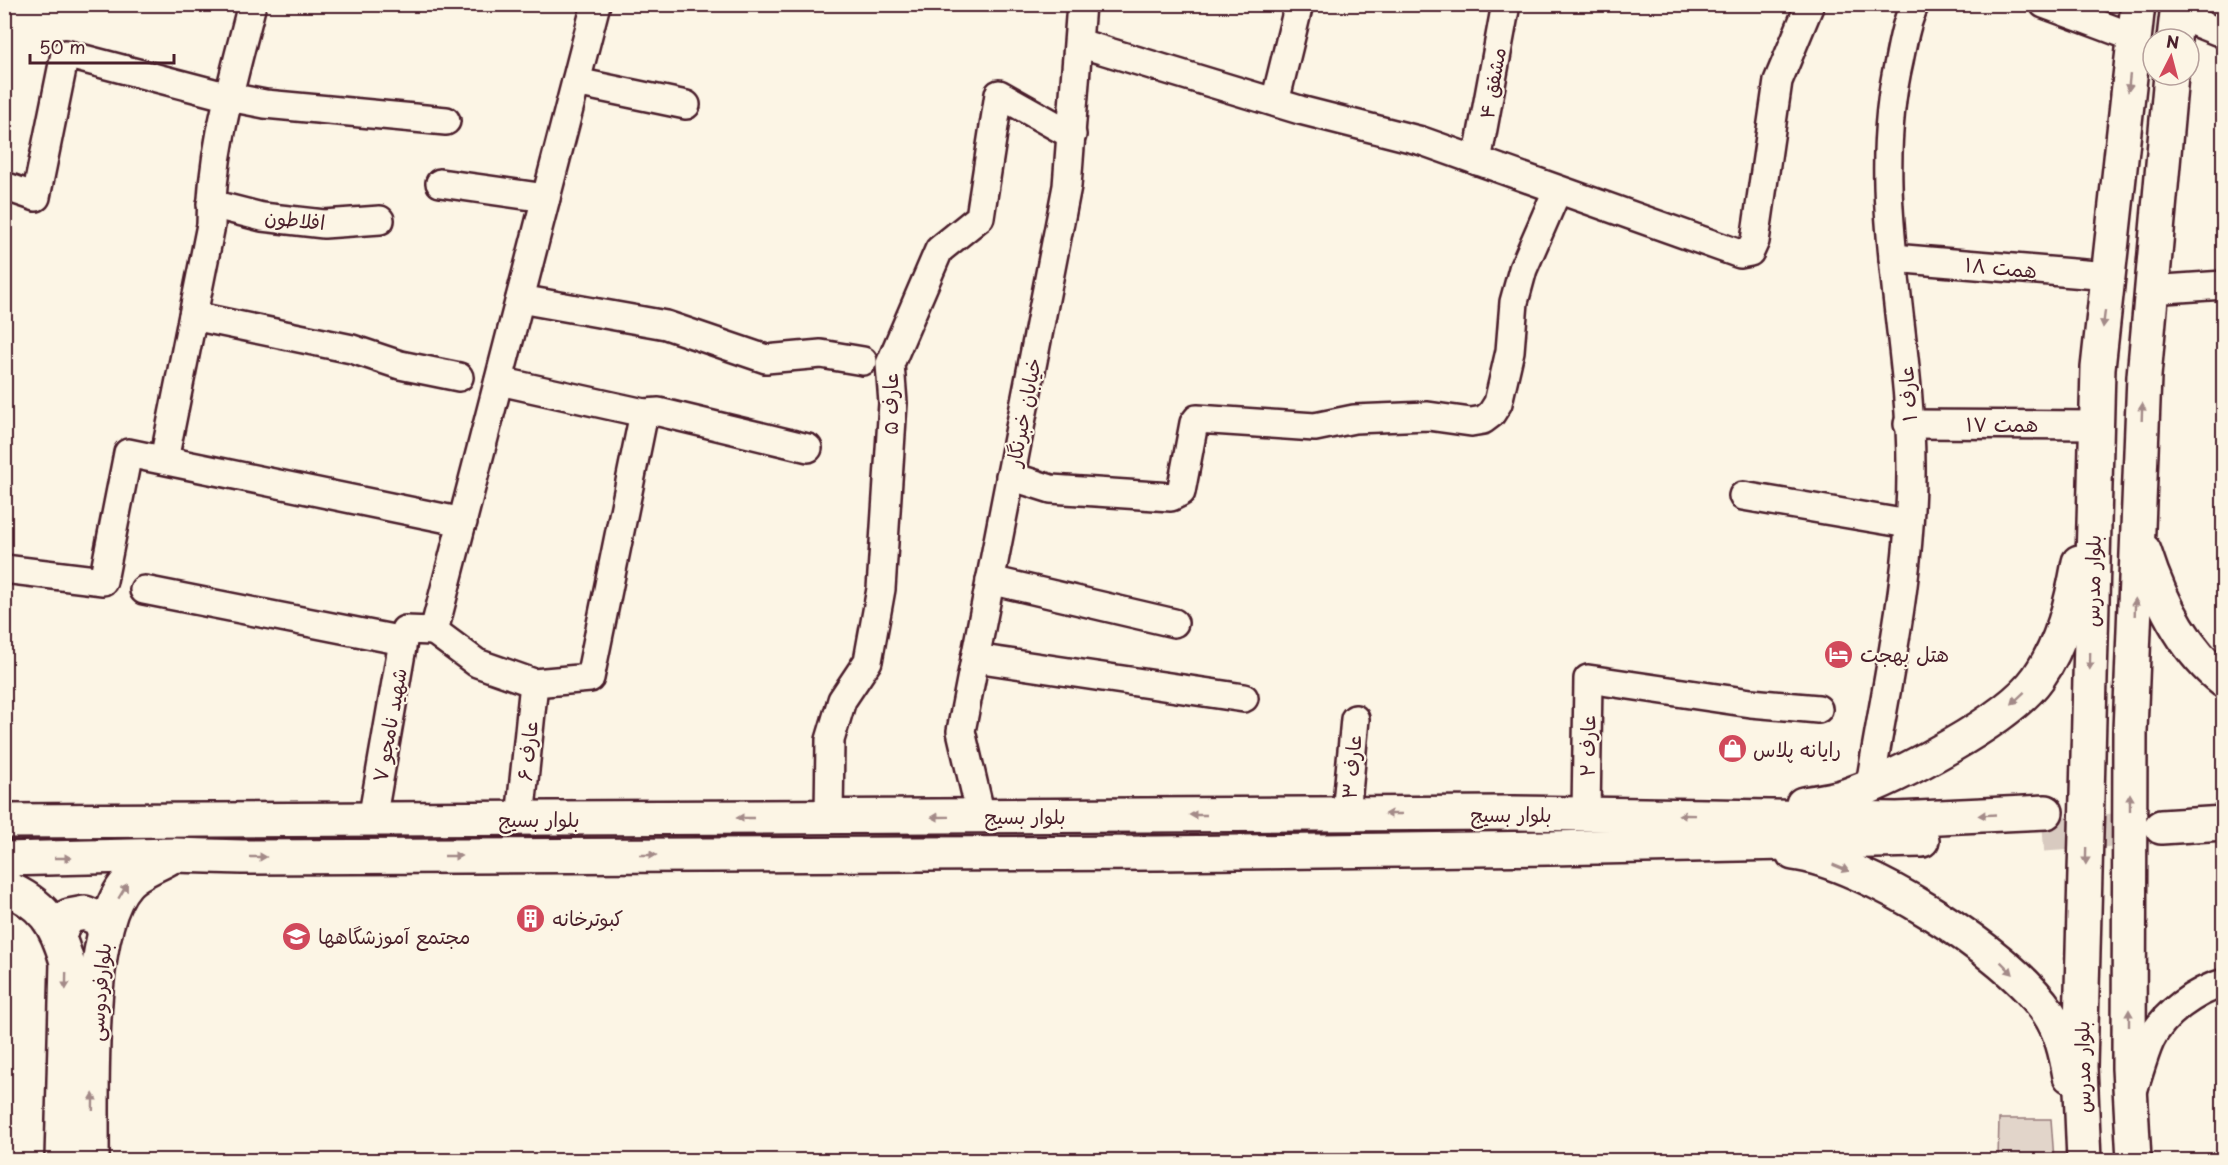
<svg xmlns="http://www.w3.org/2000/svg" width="2228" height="1165" viewBox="0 0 2228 1165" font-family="'Playpen Sans','Playpen Sans Arabic',sans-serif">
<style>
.green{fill:#e2d5ca;stroke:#967a7a;stroke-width:1.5}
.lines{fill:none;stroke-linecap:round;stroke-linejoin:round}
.major-tunnel{stroke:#d8cac0;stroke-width:33;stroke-dasharray:33 16;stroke-linecap:butt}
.minor-casing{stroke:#4a1f2b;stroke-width:32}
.major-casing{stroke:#4a1f2b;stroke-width:38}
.minor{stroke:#fcf5e5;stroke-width:27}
.major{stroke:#fcf5e5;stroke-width:33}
.oneway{fill:#a38a88}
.labels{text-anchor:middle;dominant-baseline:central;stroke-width:4.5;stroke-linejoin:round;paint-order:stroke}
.street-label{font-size:20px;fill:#4a1f2b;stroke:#fcf5e5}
.poi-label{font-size:20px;fill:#4a1f2b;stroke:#fcf5e5;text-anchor:start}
</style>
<rect width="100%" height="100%" fill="#fcf5e5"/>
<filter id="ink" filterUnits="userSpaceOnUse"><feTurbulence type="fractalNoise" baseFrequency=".0167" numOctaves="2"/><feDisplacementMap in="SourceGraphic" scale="12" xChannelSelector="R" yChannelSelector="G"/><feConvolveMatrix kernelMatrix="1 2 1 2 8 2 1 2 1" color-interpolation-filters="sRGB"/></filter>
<g filter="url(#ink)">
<polygon class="green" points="1999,1119 2051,1119 2054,1160 1998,1160"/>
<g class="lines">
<polyline class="major-tunnel" points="2043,835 2158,827"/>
<defs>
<g id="minor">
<polyline points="2044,4 2133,37"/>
<polyline points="2177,15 2224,34"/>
<polyline points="1079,43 1300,110 1422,141 1740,254 1750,252 1755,241 1778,81 1810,4"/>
<polyline points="576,82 686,105"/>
<polyline points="1275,102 1299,4"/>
<polyline points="1477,161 1506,4"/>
<polyline points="440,183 546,198"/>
<polyline points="4,186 36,197 65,54 229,97 265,104 446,121"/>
<polyline points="211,204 262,217 324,224 380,220"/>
<polyline points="1893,258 2109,276"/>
<polyline points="2150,290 2224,285"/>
<polyline points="520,299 666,325 766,359 821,354 863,361"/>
<polyline points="193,316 352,349 400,365 459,377"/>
<polyline points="499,381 644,413 659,412 808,448"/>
<polyline points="1908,424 2096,425"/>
<path d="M 164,460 L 211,225 C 211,150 234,77 252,4"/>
<polyline points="1010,476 1051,489 1171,497 1181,492 1194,423 1197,419 1315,427 1354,419 1428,416 1471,422 1483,420 1491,414 1498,403 1510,351 1514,302 1523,269 1557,191"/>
<polyline points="1743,496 1908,524"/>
<polyline points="4,569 103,581 128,453 463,522"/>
<polyline points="990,580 1174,623"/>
<polyline points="144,590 403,641"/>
<polyline points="434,631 477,663 534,683 590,678 644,413"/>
<polyline points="975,658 1244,698"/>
<path d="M 1870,785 C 1887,680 1912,573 1911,466 C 1911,331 1868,195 1899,61 C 1903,41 1906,22 1915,4"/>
<polyline points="1346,814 1355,719"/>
<polyline points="1586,814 1588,679 1751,703 1818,709"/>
<polyline points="981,816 961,731 1067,186 1081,4"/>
<polyline points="829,817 830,740 842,700 868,661 881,589 893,403 890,364 939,250 980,217 999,94 1072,135"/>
<polyline points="520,819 534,683"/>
<polyline points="372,820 405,630 434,631 596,4"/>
<path d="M 2133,1091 C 2139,1074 2143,1057 2150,1041 C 2163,1014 2195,991 2224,983"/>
</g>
<g id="major">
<polyline points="2174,39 2178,4"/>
<path d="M 2144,551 C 2159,598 2184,650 2224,681"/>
<path d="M 1803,804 C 1817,802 1834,800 1848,795 C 1898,777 2008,721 2038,678 C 2062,644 2072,602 2079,562"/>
<polyline points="4,821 1514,813 1897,819 2046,812"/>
<polyline points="2161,827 2224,823"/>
<path d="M 1793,853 C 1864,862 2008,952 2048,1012 C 2061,1031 2066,1054 2070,1076"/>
<polyline points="4,859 174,855 242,857 1158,853 1549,848 1922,840"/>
<path d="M 4,887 C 43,903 56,923 67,962 L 62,1160"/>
<polyline points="59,933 69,916 85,913 99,919 105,932"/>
<path d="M 92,1160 C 93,1096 85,929 127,883 C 137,872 157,865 170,857"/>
<polyline points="2084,1160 2080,1067 2098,368 2138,4"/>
<polyline points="2134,1160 2129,1068 2130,731 2144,376 2171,75"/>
</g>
</defs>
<use href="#minor" class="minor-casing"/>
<use href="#major" class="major-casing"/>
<use href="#minor" class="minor"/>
<use href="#major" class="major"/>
</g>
<defs><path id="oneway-solid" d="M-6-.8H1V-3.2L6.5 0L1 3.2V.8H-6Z" transform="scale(1.5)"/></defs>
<g class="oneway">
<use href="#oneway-solid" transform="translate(2129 83) rotate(96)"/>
<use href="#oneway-solid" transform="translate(2104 319) rotate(97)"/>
<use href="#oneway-solid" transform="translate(2142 412) rotate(-88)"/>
<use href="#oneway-solid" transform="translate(2135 607) rotate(-88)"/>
<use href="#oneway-solid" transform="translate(2090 661) rotate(91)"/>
<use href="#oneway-solid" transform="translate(2018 698) rotate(137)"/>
<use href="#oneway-solid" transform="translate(2130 802) rotate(-90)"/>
<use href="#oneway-solid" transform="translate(1393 814) rotate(180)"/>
<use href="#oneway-solid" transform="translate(1198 815) rotate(180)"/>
<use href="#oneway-solid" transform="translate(1687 815) rotate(-179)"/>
<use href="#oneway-solid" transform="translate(1987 815) rotate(177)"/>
<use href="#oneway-solid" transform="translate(940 817) rotate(179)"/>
<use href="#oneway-solid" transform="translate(745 818) rotate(180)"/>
<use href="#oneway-solid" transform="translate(648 855)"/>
<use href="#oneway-solid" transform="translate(453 856)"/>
<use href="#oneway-solid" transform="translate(2086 856) rotate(91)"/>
<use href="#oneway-solid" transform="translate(258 857)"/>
<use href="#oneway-solid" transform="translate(63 858)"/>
<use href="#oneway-solid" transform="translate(1841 868) rotate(22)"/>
<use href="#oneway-solid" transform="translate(123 891) rotate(-59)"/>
<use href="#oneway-solid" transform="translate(2007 968) rotate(45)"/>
<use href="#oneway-solid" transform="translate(66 981) rotate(91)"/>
<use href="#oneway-solid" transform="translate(2129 1018) rotate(-90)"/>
<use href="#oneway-solid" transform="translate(93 1102) rotate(-89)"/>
</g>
</g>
<defs>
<symbol id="hotel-disc" viewBox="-11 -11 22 22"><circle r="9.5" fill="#d1495b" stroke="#fcf5e5"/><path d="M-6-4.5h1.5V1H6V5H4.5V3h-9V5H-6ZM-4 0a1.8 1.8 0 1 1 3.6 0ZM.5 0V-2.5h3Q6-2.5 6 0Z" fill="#fff"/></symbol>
<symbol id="shop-disc" viewBox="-11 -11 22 22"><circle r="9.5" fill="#d1495b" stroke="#fcf5e5"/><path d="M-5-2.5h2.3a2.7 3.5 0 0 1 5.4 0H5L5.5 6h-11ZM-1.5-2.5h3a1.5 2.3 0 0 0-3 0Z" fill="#fff"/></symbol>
<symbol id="building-disc" viewBox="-11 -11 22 22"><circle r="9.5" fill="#d1495b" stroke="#fcf5e5"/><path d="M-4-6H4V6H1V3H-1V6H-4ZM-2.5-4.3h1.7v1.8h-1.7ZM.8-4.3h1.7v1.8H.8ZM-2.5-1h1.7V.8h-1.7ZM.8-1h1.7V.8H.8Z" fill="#fff"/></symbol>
<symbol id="school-disc" viewBox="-11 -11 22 22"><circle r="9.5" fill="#d1495b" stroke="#fcf5e5"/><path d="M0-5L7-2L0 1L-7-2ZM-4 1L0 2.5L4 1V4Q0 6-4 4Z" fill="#fff"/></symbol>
</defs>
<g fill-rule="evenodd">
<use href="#hotel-disc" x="1822" y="638" width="33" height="33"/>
<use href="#shop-disc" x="1716" y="732" width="33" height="33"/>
<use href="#building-disc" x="514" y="902" width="33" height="33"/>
<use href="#school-disc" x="280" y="920" width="33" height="33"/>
</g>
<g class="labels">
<g class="street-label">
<text transform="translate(1492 83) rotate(-80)">مشفق ۴</text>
<text transform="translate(295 219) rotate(6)">افلاطون</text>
<text transform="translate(2001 267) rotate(5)">همت ۱۸</text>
<text transform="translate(1907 394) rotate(-94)">عارف ۱</text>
<text transform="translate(890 404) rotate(-90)">عارف ۵</text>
<text transform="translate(1023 412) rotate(-79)">خیابان خبرنگار</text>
<text x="2002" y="424">همت ۱۷</text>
<text transform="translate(2092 581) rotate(-89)">بلوار مدرس</text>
<text transform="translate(389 725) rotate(-80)">شهید نامجو ۷</text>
<text transform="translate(1587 746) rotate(-89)">عارف ۲</text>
<text transform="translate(527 751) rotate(-84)">عارف ۶</text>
<text transform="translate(1351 767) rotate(-85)">عارف ۳</text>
<text x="1511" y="814">بلوار بسیج</text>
<text x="1025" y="816">بلوار بسیج</text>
<text x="539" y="819">بلوار بسیج</text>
<text transform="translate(99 992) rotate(-85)">بلوارفردوسی</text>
<text transform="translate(2082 1067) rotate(-91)">بلوار مدرس</text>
</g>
<g class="poi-label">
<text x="1860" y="654">هتل بهجت</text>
<text x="1753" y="749">رایانه پلاس</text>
<text x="552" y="918">کبوترخانه</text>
<text x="318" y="936">مجتمع آموزشگاهها</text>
</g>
</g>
<rect width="2228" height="1165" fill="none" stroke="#fcf5e5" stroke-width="24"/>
<rect x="12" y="12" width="2204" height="1141" fill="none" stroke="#4a1f2b" stroke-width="2" filter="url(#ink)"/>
<g transform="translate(2171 57) rotate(6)"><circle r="28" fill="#fcf5e5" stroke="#b59f9b" stroke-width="1.5"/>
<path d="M0-4.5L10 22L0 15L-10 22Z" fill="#d1495b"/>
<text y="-9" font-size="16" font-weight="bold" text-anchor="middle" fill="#4a1f2b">N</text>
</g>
<path d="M30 54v9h144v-9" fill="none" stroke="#4a1f2b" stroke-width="3"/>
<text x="39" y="54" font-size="18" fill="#4a1f2b" stroke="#fcf5e5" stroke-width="4.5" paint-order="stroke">50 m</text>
</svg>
